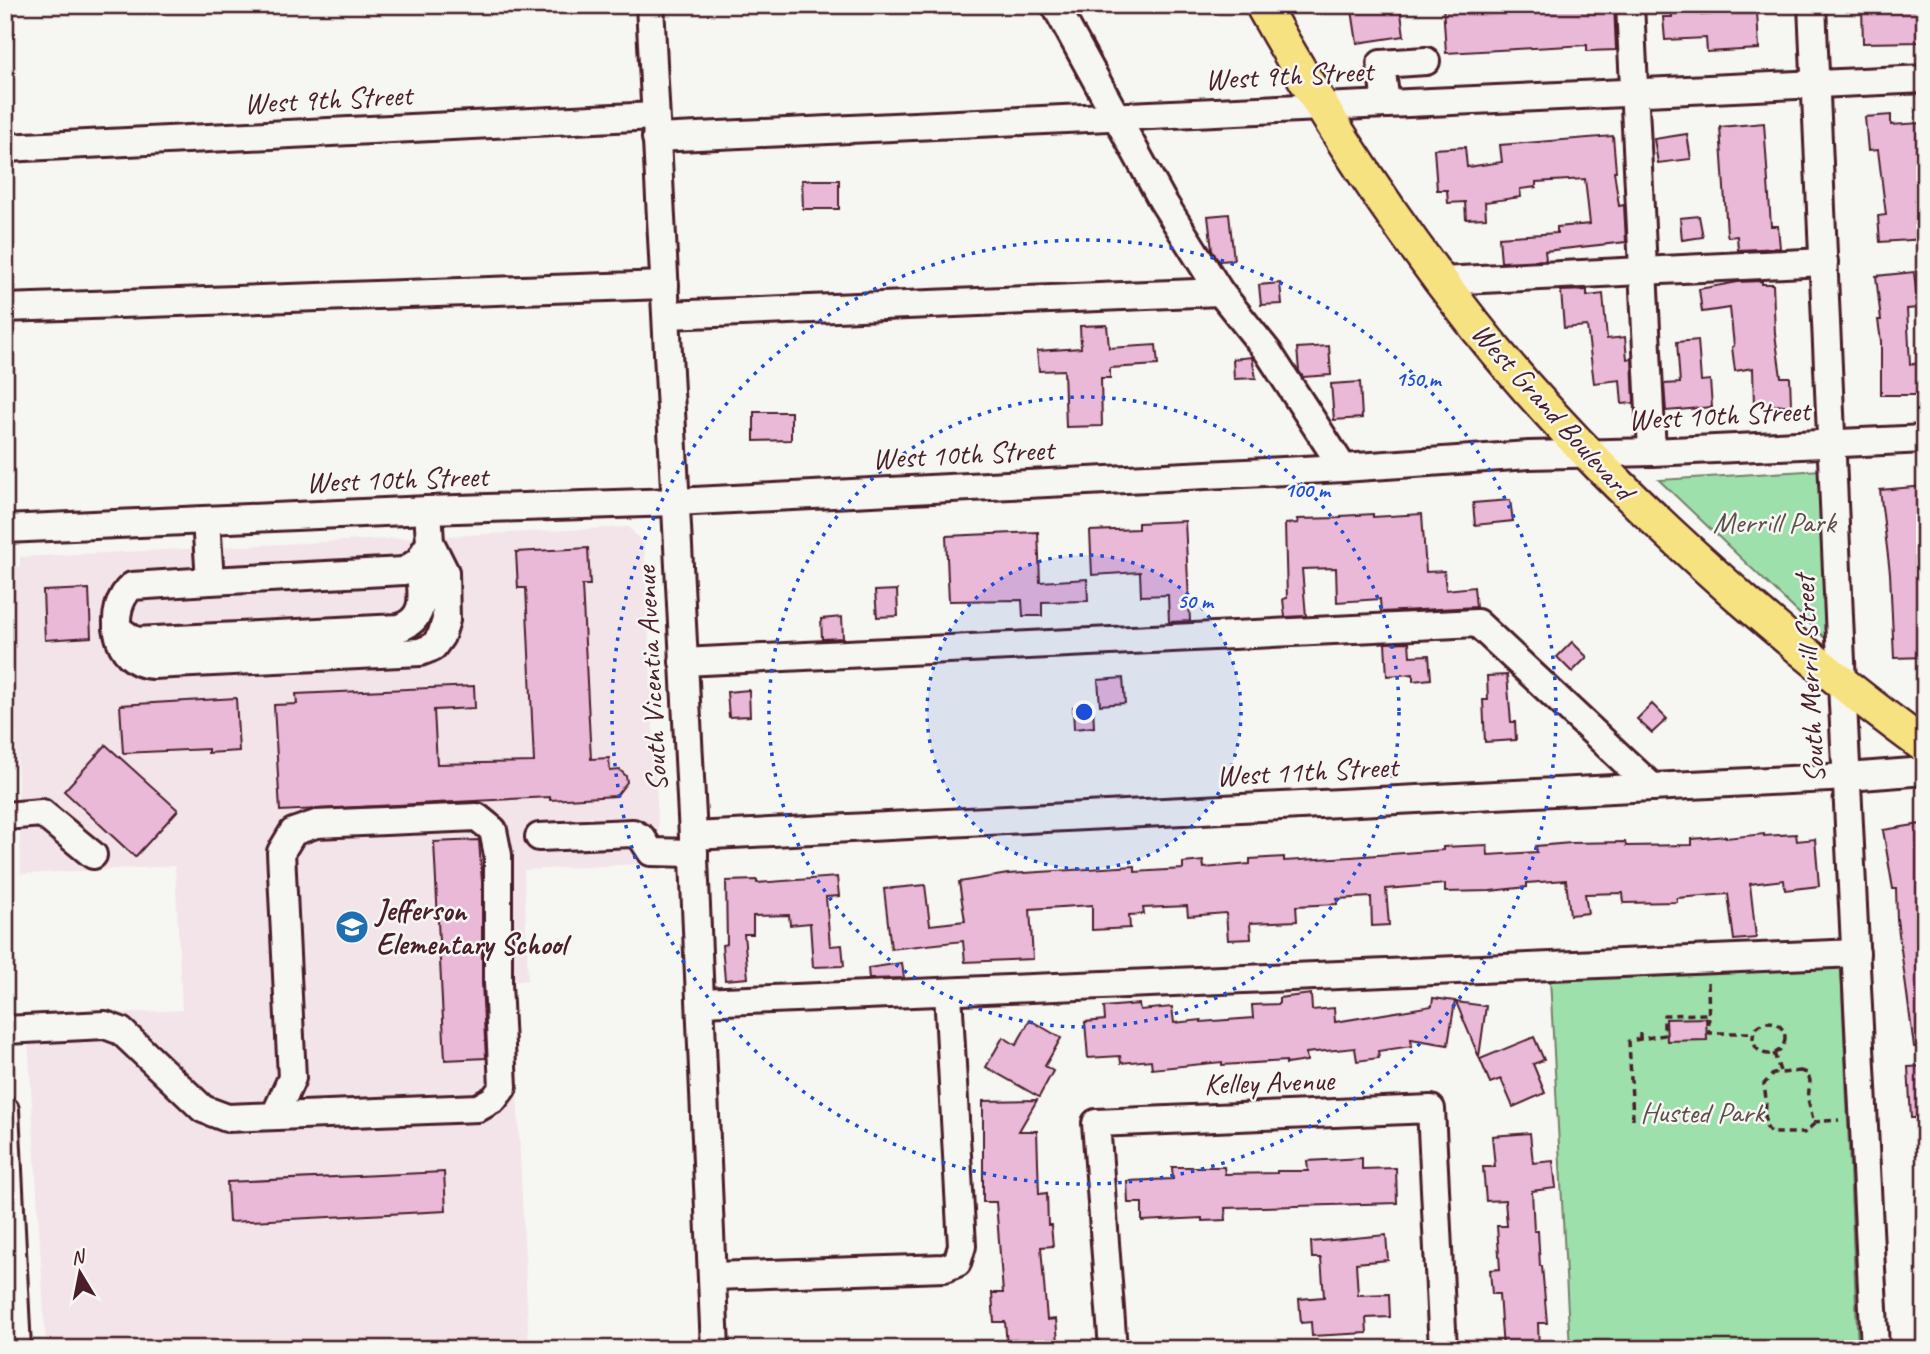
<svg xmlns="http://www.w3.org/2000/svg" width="1930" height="1354" viewBox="0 0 1930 1354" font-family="Caveat,sans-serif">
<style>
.built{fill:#f3e4ea}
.green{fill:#9de0ab;stroke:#74806b;stroke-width:2}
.building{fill:#ebb9d8;stroke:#4a1f2b;stroke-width:2}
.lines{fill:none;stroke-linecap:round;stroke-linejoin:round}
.minor-casing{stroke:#4a1f2b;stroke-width:32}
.major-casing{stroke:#4a1f2b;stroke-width:38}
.path{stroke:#4a1f2b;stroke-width:3.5;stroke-dasharray:7 5;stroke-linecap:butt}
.minor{stroke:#f6f6f2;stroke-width:26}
.major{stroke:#f7e281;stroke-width:33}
.ring{fill:none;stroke:#1d4ed8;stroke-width:3.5;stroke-dasharray:3.5 7}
.labels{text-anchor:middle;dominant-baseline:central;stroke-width:5;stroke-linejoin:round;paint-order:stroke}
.street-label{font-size:30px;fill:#4a1f2b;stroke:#f6f6f2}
.park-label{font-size:30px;fill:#5f4f4b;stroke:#f6f6f2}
.poi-label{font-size:30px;font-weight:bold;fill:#4a1f2b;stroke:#f6f6f2;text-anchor:start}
.centre{fill:#1d4ed8;stroke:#f6f6f2;stroke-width:3.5}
.ring-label{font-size:21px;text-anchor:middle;font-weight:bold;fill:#1d4ed8;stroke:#f6f6f2;stroke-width:5;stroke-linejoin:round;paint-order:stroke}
</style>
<rect width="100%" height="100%" fill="#f6f6f2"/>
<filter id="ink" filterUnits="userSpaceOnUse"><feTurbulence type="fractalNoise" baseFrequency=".0143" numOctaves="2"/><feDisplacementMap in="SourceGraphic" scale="14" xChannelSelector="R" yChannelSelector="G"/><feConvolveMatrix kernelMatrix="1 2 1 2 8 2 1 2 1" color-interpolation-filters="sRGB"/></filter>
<g filter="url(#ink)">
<polygon class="built" points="629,527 644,545 660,863 524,870 528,980 512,982 529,1349 46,1349 27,1018 182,1010 175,866 21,874 11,567 20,567 20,557"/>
<g class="green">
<polygon points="1821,470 1828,641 1659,480"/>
<polygon points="1840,945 1858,1349 1570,1349 1549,960"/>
</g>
<g class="building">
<polygon points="1381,5 1400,5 1404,36 1357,43 1352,10"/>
<polygon points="1443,5 1472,5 1473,10 1514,7 1514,12 1614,5 1616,50 1587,51 1587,45 1446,53"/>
<polygon points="1671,5 1701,5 1701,15 1757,11 1759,49 1707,52 1706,38 1665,40 1663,17 1672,17"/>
<polygon points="1904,5 1922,5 1923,42 1863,43 1862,7"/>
<polygon points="1891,115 1891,125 1921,123 1925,156 1925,239 1880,242 1878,216 1886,215 1878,150 1868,151 1865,117"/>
<polygon points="1764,123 1771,226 1778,226 1780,248 1738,250 1737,236 1728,237 1727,233 1720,127"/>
<polygon points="1687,134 1691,159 1658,163 1654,139"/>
<polygon points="1613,136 1616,171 1614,171 1619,206 1624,205 1626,242 1545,251 1546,260 1501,262 1499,237 1557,233 1557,227 1590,224 1585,179 1536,182 1536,187 1520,189 1521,197 1485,202 1486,218 1466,219 1465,202 1448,203 1447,190 1437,190 1434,149 1465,147 1467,167 1502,162 1500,145"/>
<polygon points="802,180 839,180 839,209 803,209"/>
<polygon points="1229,214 1234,260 1219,261 1212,250 1208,216"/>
<polygon points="1699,216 1703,237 1682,240 1680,218"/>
<polygon points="1914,272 1918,308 1907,309 1910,364 1925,363 1925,395 1881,395 1881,341 1878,320 1881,320 1876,276"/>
<polygon points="1762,281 1762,284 1773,284 1775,334 1781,377 1790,377 1791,405 1754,406 1753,368 1735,371 1732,347 1734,346 1730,308 1702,312 1699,289 1738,282"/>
<polygon points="1280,283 1282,304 1261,305 1259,285"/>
<polygon points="1587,290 1587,296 1603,294 1607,339 1625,337 1627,359 1632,358 1634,403 1622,404 1620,380 1594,383 1587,326 1564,328 1561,291"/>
<polygon points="1107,325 1109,348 1156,345 1158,365 1110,368 1110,378 1101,378 1102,426 1066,427 1064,370 1039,371 1037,351 1081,348 1080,326"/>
<polygon points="1698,340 1701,381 1710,380 1712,407 1666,411 1664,384 1680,383 1677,342"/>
<polygon points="1329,346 1331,375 1303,377 1299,371 1297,348"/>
<polygon points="1252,357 1256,378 1234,379 1233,359"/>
<polygon points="1360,382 1362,418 1334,420 1331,384"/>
<polygon points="754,412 791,412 791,440 754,441"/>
<polygon points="1925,486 1925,657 1894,658 1890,573 1880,490"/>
<polygon points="1510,500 1513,521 1475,525 1473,503"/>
<polygon points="1373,514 1373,517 1422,514 1426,572 1444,571 1446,590 1474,587 1476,607 1381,612 1380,599 1337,602 1336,568 1302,569 1306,616 1285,617 1283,599 1287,598 1285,524 1298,523 1297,519 1341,518 1341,516"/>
<polygon points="1185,521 1190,621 1169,622 1168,595 1141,596 1140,572 1092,575 1090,531 1138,529 1138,523"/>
<polygon points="1038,532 1040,582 1087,579 1088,601 1042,602 1042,616 1023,616 1022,600 949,601 946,536"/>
<polygon points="588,548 590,585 582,585 591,759 609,758 610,771 620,770 626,776 627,782 616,796 550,800 550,797 280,811 274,705 297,704 296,694 474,686 475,708 434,710 437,764 534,762 526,588 518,588 516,552"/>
<polygon points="89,589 91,637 45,640 43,591"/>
<polygon points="897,590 898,616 877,617 875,591"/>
<polygon points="842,617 843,638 822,639 821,619"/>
<polygon points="1409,642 1410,656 1429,655 1431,679 1413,681 1413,674 1387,676 1385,643"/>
<polygon points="1572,642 1587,657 1572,672 1557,657"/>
<polygon points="1507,675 1511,722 1515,722 1516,740 1485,742 1483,700 1488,700 1487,676"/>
<polygon points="1123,678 1125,703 1100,705 1098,680"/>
<polygon points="749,690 750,716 729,717 727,692"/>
<polygon points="236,698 239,751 208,753 208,749 123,753 120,705"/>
<polygon points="1652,704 1667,719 1652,733 1637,719"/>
<polygon points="1093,706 1094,727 1074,729 1073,707"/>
<polygon points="106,745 178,810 135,857 64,791"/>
<polygon points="1921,824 1925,846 1925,884 1922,885 1923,919 1925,919 1925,1046 1914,1047 1897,919 1896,889 1893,889 1883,830"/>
<polygon points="1764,834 1764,836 1796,834 1797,841 1815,839 1819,886 1785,890 1784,880 1750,884 1756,938 1734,940 1728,894 1677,898 1677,902 1624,903 1623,893 1585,894 1588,913 1570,915 1566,880 1527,883 1527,887 1490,891 1445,892 1445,884 1386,889 1389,925 1372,926 1371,897 1337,899 1337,904 1296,906 1297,921 1250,923 1251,939 1228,940 1226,913 1188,916 1187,906 1143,908 1144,914 1129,915 1130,928 1092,930 1092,905 1030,909 1033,959 965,962 963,941 891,949 884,889 925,885 930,925 965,921 959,882 1008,874 1135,866 1135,872 1183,869 1183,863 1203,861 1204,868 1250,864 1250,859 1284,857 1284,861 1351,857 1443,850 1443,847 1487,845 1488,855 1537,852 1536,846 1571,843 1625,842 1626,846 1692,845 1692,839 1726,836 1726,838"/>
<polygon points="479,840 482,882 482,983 486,1058 445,1060 434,842"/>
<polygon points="837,877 839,896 826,897 830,946 842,945 844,966 813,967 810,923 790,925 789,915 753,916 753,934 744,934 748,978 725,980 722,945 727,944 726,881 757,880 757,883"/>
<polygon points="902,963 904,978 869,979 868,968"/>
<polygon points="1311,994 1312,1010 1334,1008 1335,1022 1432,1006 1433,998 1455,1001 1448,1045 1411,1039 1412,1046 1378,1051 1379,1058 1357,1061 1355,1048 1306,1053 1307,1061 1286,1064 1286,1061 1222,1065 1222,1062 1152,1069 1151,1060 1121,1063 1120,1056 1088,1058 1085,1022 1105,1020 1104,1007 1139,1004 1140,1010 1172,1007 1174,1023 1201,1020 1201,1022 1253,1018 1252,1005 1279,1004 1279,998"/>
<polygon points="1456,1002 1486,1006 1479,1057"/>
<polygon points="1706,1018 1707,1040 1667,1041 1666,1019"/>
<polygon points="1030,1020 1061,1038 1045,1066 1053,1071 1039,1097 986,1067 1003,1037 1016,1045"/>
<polygon points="1534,1037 1544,1060 1533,1064 1545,1093 1513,1107 1501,1079 1490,1083 1480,1059"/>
<polygon points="1925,1066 1925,1118 1911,1118 1908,1067"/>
<polygon points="1037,1100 1019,1131 1037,1131 1039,1194 1047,1193 1048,1225 1051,1225 1053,1246 1041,1247 1047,1320 1056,1319 1058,1342 1007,1345 1005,1322 994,1322 992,1293 1003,1293 996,1202 983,1202 983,1101"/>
<polygon points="1530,1133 1533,1163 1553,1161 1556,1188 1532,1191 1534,1231 1538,1231 1540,1266 1542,1266 1547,1323 1538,1323 1539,1349 1503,1349 1499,1294 1492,1294 1490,1270 1500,1269 1497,1226 1507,1226 1505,1200 1486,1201 1483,1167 1495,1167 1492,1136"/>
<polygon points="1362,1158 1362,1169 1396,1168 1397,1203 1225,1208 1226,1220 1202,1221 1202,1218 1142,1221 1142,1203 1128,1203 1127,1181 1173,1179 1172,1167 1224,1167 1225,1174 1277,1173 1277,1171 1308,1171 1307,1161"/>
<polygon points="444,1172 446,1211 229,1222 227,1182"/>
<polygon points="1386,1235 1388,1260 1356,1263 1358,1295 1389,1294 1390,1317 1366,1318 1367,1333 1312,1336 1311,1322 1301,1323 1299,1299 1324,1297 1321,1258 1312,1258 1311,1242"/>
</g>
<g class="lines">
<defs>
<g id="minor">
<polyline points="650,5 693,836 715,1349"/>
<polyline points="1055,5 1162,200 1220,292 1268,352 1343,468"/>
<polyline points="1630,5 1652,452"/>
<polyline points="1812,5 1842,684 1875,1349"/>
<polyline points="1386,104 1381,64 1426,61"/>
<polyline points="656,138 1925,79"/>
<polyline points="5,148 655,116"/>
<polyline points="1441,281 1824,262"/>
<polyline points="5,308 665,285"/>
<polyline points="667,315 1220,292"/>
<path d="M 206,520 L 210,581 L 132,586 C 106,608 114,664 153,665 L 420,652 L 433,647 L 441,636 L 446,620 L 445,572 L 430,542 L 428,510"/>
<polyline points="5,529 428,510 675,502 1343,468 1529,455 1652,452 1925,439"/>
<polyline points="210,581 404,571 419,561 426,549"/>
<path d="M 117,628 L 135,641 L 399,628 C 431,617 420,588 419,561"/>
<polyline points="683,662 1477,623 1652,787"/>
<polyline points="5,816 42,813 93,855"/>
<polyline points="693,836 1848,777 1925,771"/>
<polyline points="539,837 633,833 642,838 651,852 694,853"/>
<polyline points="701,1002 1856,953"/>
<polyline points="5,1030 105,1025 121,1031 203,1109 227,1118 478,1108 494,1099 503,1087 498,983 498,855 493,830 477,817 316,824 293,832 281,852 292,1078 275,1115"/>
<polyline points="5,1110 17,1349"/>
<polyline points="713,1276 945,1268 957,1263 962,1246 948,992"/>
<polyline points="1113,1349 1096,1123 1431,1109 1443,1349"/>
</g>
<path id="major" d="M 1262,5 C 1324,116 1394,223 1473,323 C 1553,425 1646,514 1743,600 C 1802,651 1861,700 1925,746"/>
</defs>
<use href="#minor" class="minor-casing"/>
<use href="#major" class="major-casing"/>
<g class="path">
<polyline points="1708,982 1709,1033 1754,1033"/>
<circle cx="1769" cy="1038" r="16"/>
<polyline points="1640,1040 1640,1030"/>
<polyline points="1774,1053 1781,1074"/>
<polygon points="1800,1071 1808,1073 1810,1081 1808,1099 1814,1124 1804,1133 1771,1133 1765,1125 1766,1099 1764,1084 1773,1074"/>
<polyline points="1633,1119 1629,1041 1664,1035 1664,1015 1709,1014"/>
<polyline points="1813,1122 1839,1120"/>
</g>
<use href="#minor" class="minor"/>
<use href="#major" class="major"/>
</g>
</g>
<circle cx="1084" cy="712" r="157" fill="#1d4ed8" fill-opacity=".12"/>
<g class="ring">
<circle cx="1084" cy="712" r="157"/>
<circle cx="1084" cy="712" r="315"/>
<circle cx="1084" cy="712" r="472"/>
</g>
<defs>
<symbol id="school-disc" viewBox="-11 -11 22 22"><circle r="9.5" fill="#1f6fb2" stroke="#f6f6f2"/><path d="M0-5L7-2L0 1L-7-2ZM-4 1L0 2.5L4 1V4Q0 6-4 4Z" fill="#fff"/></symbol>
</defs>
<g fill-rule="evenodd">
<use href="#school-disc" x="333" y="908" width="38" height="38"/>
</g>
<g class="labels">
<g class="street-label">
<text transform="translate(1289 75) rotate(-3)">West 9th Street</text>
<text transform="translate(328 99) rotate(-3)">West 9th Street</text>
<text transform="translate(1553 411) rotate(48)">West Grand Boulevard</text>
<text transform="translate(1719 415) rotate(-3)">West 10th Street</text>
<text transform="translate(963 454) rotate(-3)">West 10th Street</text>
<text transform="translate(397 479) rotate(-2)">West 10th Street</text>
<text transform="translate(651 679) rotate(-93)">South Vicentia Avenue</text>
<text transform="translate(1809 679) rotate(-93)">South Merrill Street</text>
<text transform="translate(1307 771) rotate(-3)">West 11th Street</text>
<text transform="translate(1269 1082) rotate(-2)">Kelley Avenue</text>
</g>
<g class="park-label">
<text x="1774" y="522">Merrill Park</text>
<text x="1702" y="1112">Husted Park</text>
</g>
<g class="poi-label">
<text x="376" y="910">Jefferson<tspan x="376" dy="34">Elementary School</tspan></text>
</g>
</g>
<circle cx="1084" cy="712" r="10" class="centre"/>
<g class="ring-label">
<text x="1418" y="386">150 m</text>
<text x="1307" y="497">100 m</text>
<text x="1195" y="608">50 m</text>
</g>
<rect width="1930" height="1354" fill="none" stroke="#f6f6f2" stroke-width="28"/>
<rect x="14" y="14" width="1902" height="1326" fill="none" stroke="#4a1f2b" stroke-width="2.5" filter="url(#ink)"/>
<g transform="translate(80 1273) rotate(350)" stroke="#f6f6f2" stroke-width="5" paint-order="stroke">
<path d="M0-5L12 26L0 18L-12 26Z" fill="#4a1f2b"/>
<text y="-10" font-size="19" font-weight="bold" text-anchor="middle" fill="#4a1f2b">N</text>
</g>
</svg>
